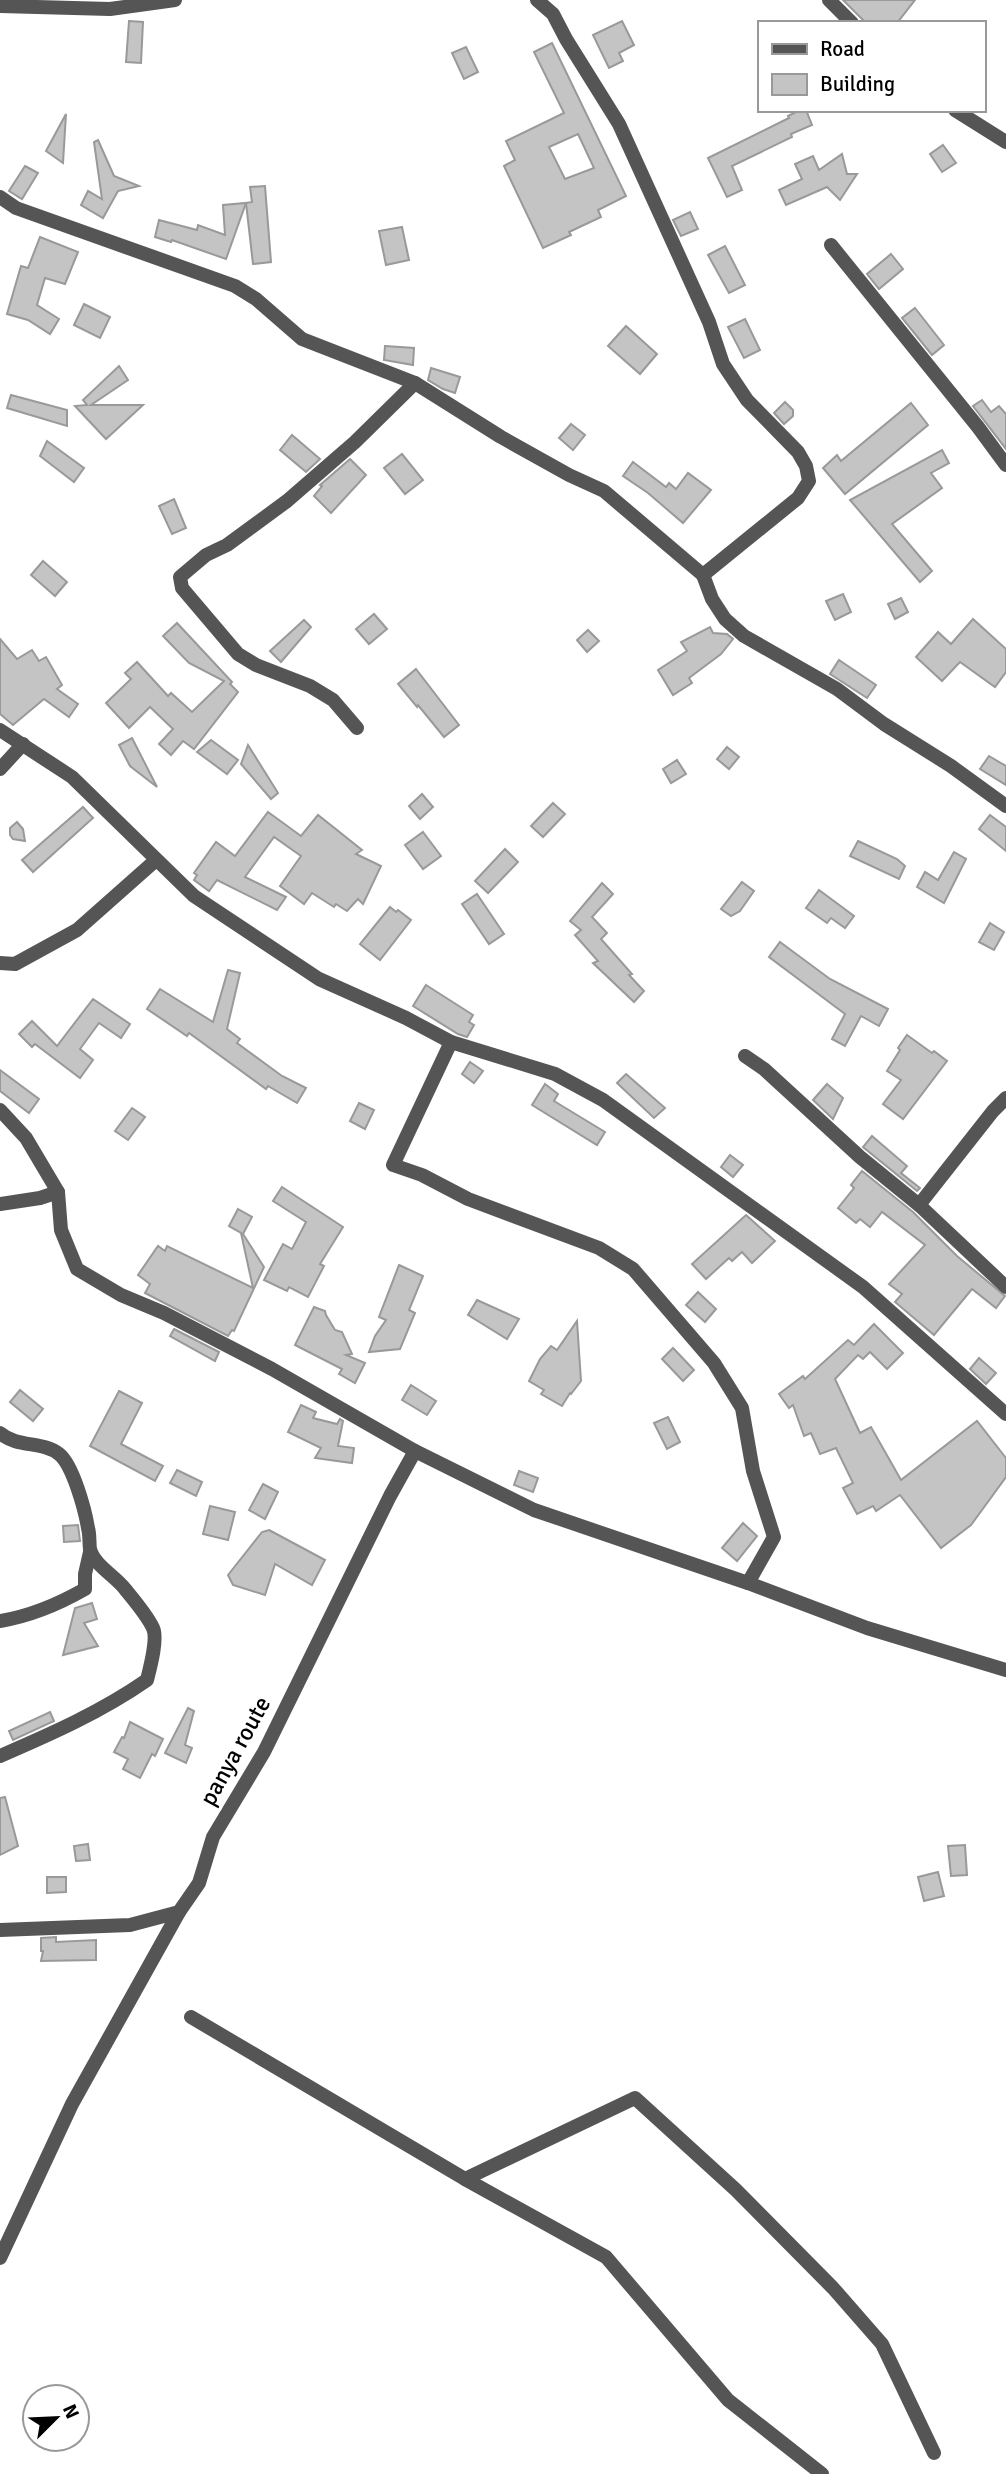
<svg xmlns="http://www.w3.org/2000/svg" width="1006" height="2474" viewBox="0 0 1006 2474" font-family="Signika,sans-serif">
<style>
.building{fill:#c4c4c4;stroke:#999;stroke-width:2;fill-rule:evenodd}
.lines{fill:none;stroke-linecap:round;stroke-linejoin:round}
.minor{stroke:#555;stroke-width:14}
.labels{text-anchor:middle;dominant-baseline:central;stroke-width:6;stroke-linejoin:round;paint-order:stroke}
.street-label{font-size:24px;fill:#000;stroke:#fff}
</style>
<rect width="100%" height="100%" fill="#fff"/>
<g class="building">
<polygon points="843,0 915,0 897,23 866,23"/>
<polygon points="129,21 143,22 141,63 126,62"/>
<polygon points="622,21 634,45 619,53 623,61 609,68 593,35"/>
<path d="M 552,43 L 626,196 L 598,210 L 601,217 L 569,232 L 571,235 L 543,248 L 504,166 L 515,160 L 506,141 L 564,113 L 534,52 ZM 578,134 L 594,168 L 565,179 L 549,147 Z"/>
<polygon points="466,47 478,72 464,79 452,53"/>
<polygon points="800,110 806,110 812,125 791,134 792,137 732,166 742,190 727,197 708,158 789,118 788,116"/>
<polygon points="66,114 63,163 46,151"/>
<polygon points="98,140 114,176 139,186 118,191 103,218 81,205 88,191 102,199 94,142"/>
<polygon points="943,145 956,163 942,172 930,154"/>
<polygon points="842,154 847,174 857,174 840,200 827,187 786,205 779,190 802,179 795,164 813,156 819,170"/>
<polygon points="25,166 38,173 22,199 9,191"/>
<polygon points="265,186 271,262 253,264 246,203 252,202 250,187"/>
<polygon points="246,203 226,259 172,240 171,242 155,237 159,220 197,230 198,225 225,235 223,205"/>
<polygon points="690,212 698,229 681,236 673,220"/>
<polygon points="402,227 409,260 386,265 379,231"/>
<polygon points="40,237 78,252 65,284 45,278 37,305 59,319 50,334 28,320 7,314 21,266 28,268"/>
<polygon points="725,246 745,285 729,293 708,255"/>
<polygon points="891,254 903,269 879,289 867,274"/>
<polygon points="84,304 110,317 100,338 74,325"/>
<polygon points="915,308 944,345 932,355 902,318"/>
<polygon points="745,319 760,350 744,358 728,327"/>
<polygon points="626,326 657,354 640,374 608,346"/>
<polygon points="385,346 414,348 413,365 384,360"/>
<polygon points="119,366 128,380 91,405 143,405 106,439 75,406 87,405 83,400"/>
<polygon points="431,368 460,377 455,393 443,389 428,380"/>
<polygon points="11,395 67,410 67,426 7,408"/>
<polygon points="982,400 991,412 999,406 1006,414 1006,449 973,406"/>
<polygon points="785,402 793,410 793,416 784,424 774,413"/>
<polygon points="911,403 928,425 845,494 823,468 837,455 841,461"/>
<polygon points="571,424 585,435 573,450 559,438"/>
<polygon points="292,435 320,459 306,472 280,450"/>
<polygon points="47,441 84,468 74,482 40,456"/>
<polygon points="942,450 949,463 931,473 942,488 892,524 932,571 920,582 850,500"/>
<polygon points="402,454 423,480 405,494 384,468"/>
<polygon points="350,459 366,475 331,513 314,496 322,486 320,485"/>
<polygon points="633,462 666,487 669,483 676,489 688,473 711,490 683,523 648,493 623,476"/>
<polygon points="174,499 186,528 172,534 159,506"/>
<polygon points="43,561 67,582 55,596 31,575"/>
<polygon points="843,594 851,612 835,620 826,601"/>
<polygon points="901,598 908,612 895,619 888,604"/>
<polygon points="374,614 387,629 369,644 356,629"/>
<polygon points="973,619 1006,649 1006,672 995,687 960,662 942,681 916,657 938,632 951,644"/>
<polygon points="304,620 311,627 281,662 270,651"/>
<polygon points="177,623 232,682 230,684 238,692 194,749 183,741 171,755 159,744 173,729 150,707 129,728 106,703 131,679 125,673 137,662 168,696 171,693 192,712 224,681 189,663 163,636"/>
<polygon points="710,627 713,633 727,634 733,639 721,654 689,678 692,683 673,695 658,670 687,651 681,642"/>
<polygon points="588,630 599,641 587,652 577,640"/>
<polygon points="0,639 17,659 32,650 39,661 46,657 62,685 57,689 78,704 69,717 44,699 13,725 0,714"/>
<polygon points="839,660 876,685 867,698 830,674"/>
<polygon points="416,669 459,725 444,737 418,705 417,707 398,684"/>
<polygon points="132,738 157,787 130,766 119,745"/>
<polygon points="211,740 238,760 227,774 197,752"/>
<polygon points="248,745 278,793 271,799 241,764"/>
<polygon points="727,747 739,757 729,769 717,759"/>
<polygon points="989,756 1006,766 1006,785 980,769"/>
<polygon points="677,760 686,774 671,783 663,769"/>
<polygon points="422,794 433,807 420,819 409,806"/>
<polygon points="553,803 565,814 543,837 531,826"/>
<polygon points="83,807 93,818 33,872 22,860"/>
<polygon points="268,812 301,836 318,815 362,850 356,854 381,866 363,904 358,899 347,911 336,904 334,907 312,893 304,904 280,886 301,856 274,837 245,877 286,897 277,910 217,880 209,891 194,880 197,875 194,873 216,842 235,856"/>
<polygon points="990,815 1006,827 1006,851 979,829"/>
<polygon points="17,822 23,829 25,841 13,839 10,835 10,828"/>
<polygon points="423,832 441,856 423,869 405,845"/>
<polygon points="858,841 897,859 905,866 899,879 850,856"/>
<polygon points="505,849 518,862 488,893 475,881"/>
<polygon points="954,852 966,859 944,903 917,887 925,872 938,880"/>
<polygon points="742,882 754,891 740,911 731,916 721,909"/>
<polygon points="602,883 613,894 592,917 607,933 601,939 632,974 629,975 644,991 634,1002 593,963 598,961 575,935 581,930 570,921"/>
<polygon points="819,890 854,916 845,928 831,918 827,923 806,908"/>
<polygon points="477,894 504,934 489,944 462,904"/>
<polygon points="390,907 396,912 398,910 411,920 380,960 360,944"/>
<polygon points="990,923 1004,932 994,950 979,942"/>
<polygon points="780,942 830,979 888,1009 879,1026 861,1016 845,1046 832,1039 845,1014 769,957"/>
<polygon points="228,970 240,973 227,1029 240,1039 237,1043 282,1076 306,1088 297,1103 268,1086 266,1089 189,1033 187,1036 147,1009 160,989 213,1022"/>
<polygon points="426,985 473,1015 469,1022 474,1025 467,1037 458,1034 413,1006"/>
<polygon points="93,999 130,1024 121,1038 99,1023 80,1049 93,1060 80,1078 35,1044 32,1047 19,1034 32,1021 57,1046"/>
<polygon points="907,1035 932,1053 934,1051 947,1061 903,1119 883,1104 901,1080 887,1071 900,1050 898,1048"/>
<polygon points="470,1062 483,1071 474,1083 462,1074"/>
<polygon points="0,1070 39,1099 29,1113 0,1091"/>
<polygon points="626,1074 665,1108 654,1118 617,1083"/>
<polygon points="545,1084 558,1094 554,1101 605,1132 597,1145 532,1105"/>
<polygon points="827,1084 843,1098 833,1119 813,1100"/>
<polygon points="359,1103 374,1110 365,1129 350,1121"/>
<polygon points="132,1108 145,1117 128,1140 115,1131"/>
<polygon points="872,1136 907,1166 901,1173 920,1188 917,1191 863,1147"/>
<polygon points="730,1155 743,1165 733,1177 721,1167"/>
<polygon points="862,1171 913,1212 957,1256 1005,1296 996,1308 972,1289 934,1335 895,1302 902,1294 889,1284 925,1245 882,1212 870,1227 860,1219 856,1223 838,1208 854,1188 851,1185"/>
<polygon points="282,1187 343,1227 320,1264 324,1266 308,1297 289,1287 287,1291 264,1280 283,1244 292,1249 306,1222 273,1201"/>
<polygon points="238,1209 252,1217 243,1234 264,1267 234,1331 232,1330 228,1336 145,1293 150,1284 138,1275 158,1246 165,1251 167,1246 253,1288 241,1233 229,1226"/>
<polygon points="746,1215 775,1241 752,1263 742,1252 732,1261 729,1258 706,1279 692,1264"/>
<polygon points="399,1265 423,1276 409,1310 415,1313 400,1349 369,1352 375,1336 386,1320 379,1317"/>
<polygon points="698,1292 716,1309 705,1322 686,1305"/>
<polygon points="477,1300 519,1319 507,1339 468,1315"/>
<polygon points="314,1307 325,1311 326,1315 335,1330 342,1332 352,1354 346,1355 365,1363 355,1383 339,1374 342,1369 295,1345"/>
<polygon points="577,1321 581,1381 571,1394 570,1393 562,1406 541,1394 544,1390 529,1381 540,1359 551,1346 557,1350"/>
<polygon points="874,1324 903,1353 887,1369 870,1352 863,1359 858,1355 835,1379 860,1433 871,1427 901,1480 977,1421 1006,1458 1006,1477 971,1525 941,1548 900,1495 876,1511 873,1506 857,1514 843,1488 853,1483 836,1448 820,1454 811,1433 804,1436 793,1405 789,1408 779,1394 803,1376 805,1379 848,1340 854,1345"/>
<polygon points="174,1329 219,1352 215,1361 170,1336"/>
<polygon points="673,1348 694,1370 683,1381 662,1359"/>
<polygon points="979,1358 996,1373 986,1384 970,1369"/>
<polygon points="411,1385 436,1401 427,1415 402,1400"/>
<polygon points="20,1390 43,1409 33,1421 10,1402"/>
<polygon points="119,1391 142,1403 121,1444 163,1466 155,1481 90,1446"/>
<polygon points="301,1405 316,1412 313,1418 337,1424 340,1419 343,1421 338,1446 354,1448 352,1463 315,1458 321,1448 288,1432"/>
<polygon points="668,1417 680,1442 667,1449 654,1423"/>
<polygon points="177,1470 202,1482 196,1496 170,1483"/>
<polygon points="519,1471 538,1478 533,1492 514,1485"/>
<polygon points="263,1484 278,1492 265,1519 249,1510"/>
<polygon points="210,1506 235,1512 228,1540 203,1534"/>
<polygon points="743,1523 757,1536 737,1561 722,1548"/>
<polygon points="78,1525 80,1541 64,1542 63,1526"/>
<polygon points="269,1530 325,1560 312,1585 275,1564 265,1595 233,1585 228,1575 262,1532"/>
<polygon points="92,1603 97,1619 84,1623 98,1646 63,1655 75,1608"/>
<polygon points="188,1708 194,1711 185,1745 192,1748 186,1763 165,1753"/>
<polygon points="50,1712 54,1721 13,1740 9,1731"/>
<polygon points="130,1722 163,1739 155,1756 152,1754 140,1778 123,1769 128,1759 114,1752 122,1737 124,1738"/>
<polygon points="5,1797 18,1846 0,1855 0,1798"/>
<polygon points="88,1844 90,1860 76,1861 74,1846"/>
<polygon points="965,1845 967,1875 951,1876 948,1846"/>
<polygon points="938,1872 944,1896 924,1901 918,1877"/>
<polygon points="47,1877 66,1877 66,1892 47,1893"/>
<polygon points="56,1937 56,1942 96,1940 96,1960 41,1961 43,1951 41,1951 41,1938"/>
</g>
<g class="lines">
<g class="minor">
<polyline points="537,0 553,14 566,39 619,124 709,322 723,364 747,400 798,452 806,466 809,481 798,498 703,575"/>
<polyline points="829,0 852,23"/>
<polyline points="0,6 110,9 175,0"/>
<polyline points="955,110 1006,142"/>
<polyline points="0,197 16,208 235,286 256,299 302,339 415,383 501,437 569,475 604,491 703,575 712,599 725,619 744,636 837,689 884,724 951,766 1006,806"/>
<polyline points="831,245 978,427 1006,465"/>
<polyline points="357,728 333,700 310,686 256,665 238,654 182,588 180,577 206,555 227,545 287,501 355,442 415,383"/>
<polyline points="0,730 72,777 194,896 319,979 406,1018 451,1042 555,1074 603,1100 863,1287 1006,1414"/>
<polyline points="0,769 23,744"/>
<polyline points="0,963 15,964 77,930 156,860"/>
<polyline points="451,1042 393,1165 422,1175 468,1199 599,1248 633,1269 714,1363 742,1408 753,1471 774,1537 748,1583"/>
<polyline points="745,1056 764,1069 860,1157 919,1205 1006,1287"/>
<polyline points="0,1110 26,1138 58,1192 61,1230 77,1269 121,1295 164,1313 272,1369 415,1451 534,1510 748,1583 867,1628 1006,1670"/>
<polyline points="0,1204 40,1198 58,1192"/>
<polyline points="919,1205 993,1111 1006,1098"/>
<path d="M 0,1433 C 17,1448 43,1441 59,1454 C 73,1465 85,1510 88,1528 C 90,1535 89,1542 90,1549 C 94,1565 115,1576 125,1589 C 134,1600 147,1615 153,1628 C 158,1639 150,1668 147,1680 C 101,1712 51,1734 0,1756"/>
<path d="M 0,1621 C 31,1616 57,1605 85,1589 L 85,1574 L 90,1552"/>
<polyline points="0,1930 130,1925 179,1912 199,1883 213,1837 264,1752 390,1496 415,1451"/>
<polyline points="191,2017 465,2179 606,2257 728,2400 822,2474"/>
<polyline points="465,2179 635,2098 736,2190 833,2288 882,2344 934,2453"/>
<polyline points="0,2258 72,2104 179,1912"/>
</g>
</g>
<g class="labels">
<g class="street-label">
<text transform="translate(235 1751) rotate(-61)">panya route</text>
</g>
</g>
<rect x="758" y="21" width="228" height="91" fill="#ffffff" stroke="#999999" stroke-width="2"/>
<rect x="772" y="44" width="35" height="10" fill="#555555" stroke="#999999" stroke-width="2"/>
<text x="820" y="56" font-size="21" fill="#000000">Road</text>
<rect x="772" y="74" width="35" height="21" fill="#c4c4c4" stroke="#999999" stroke-width="2"/>
<text x="820" y="91" font-size="21" fill="#000000">Building</text>
<g transform="translate(56 2418) rotate(66)"><circle r="33" fill="#ffffff" stroke="#999999" stroke-width="2"/>
<path d="M0-5L12 26L0 18L-12 26Z" fill="#000000"/>
<text y="-10" font-size="19" font-weight="bold" text-anchor="middle" fill="#000000">N</text>
</g>
</svg>
